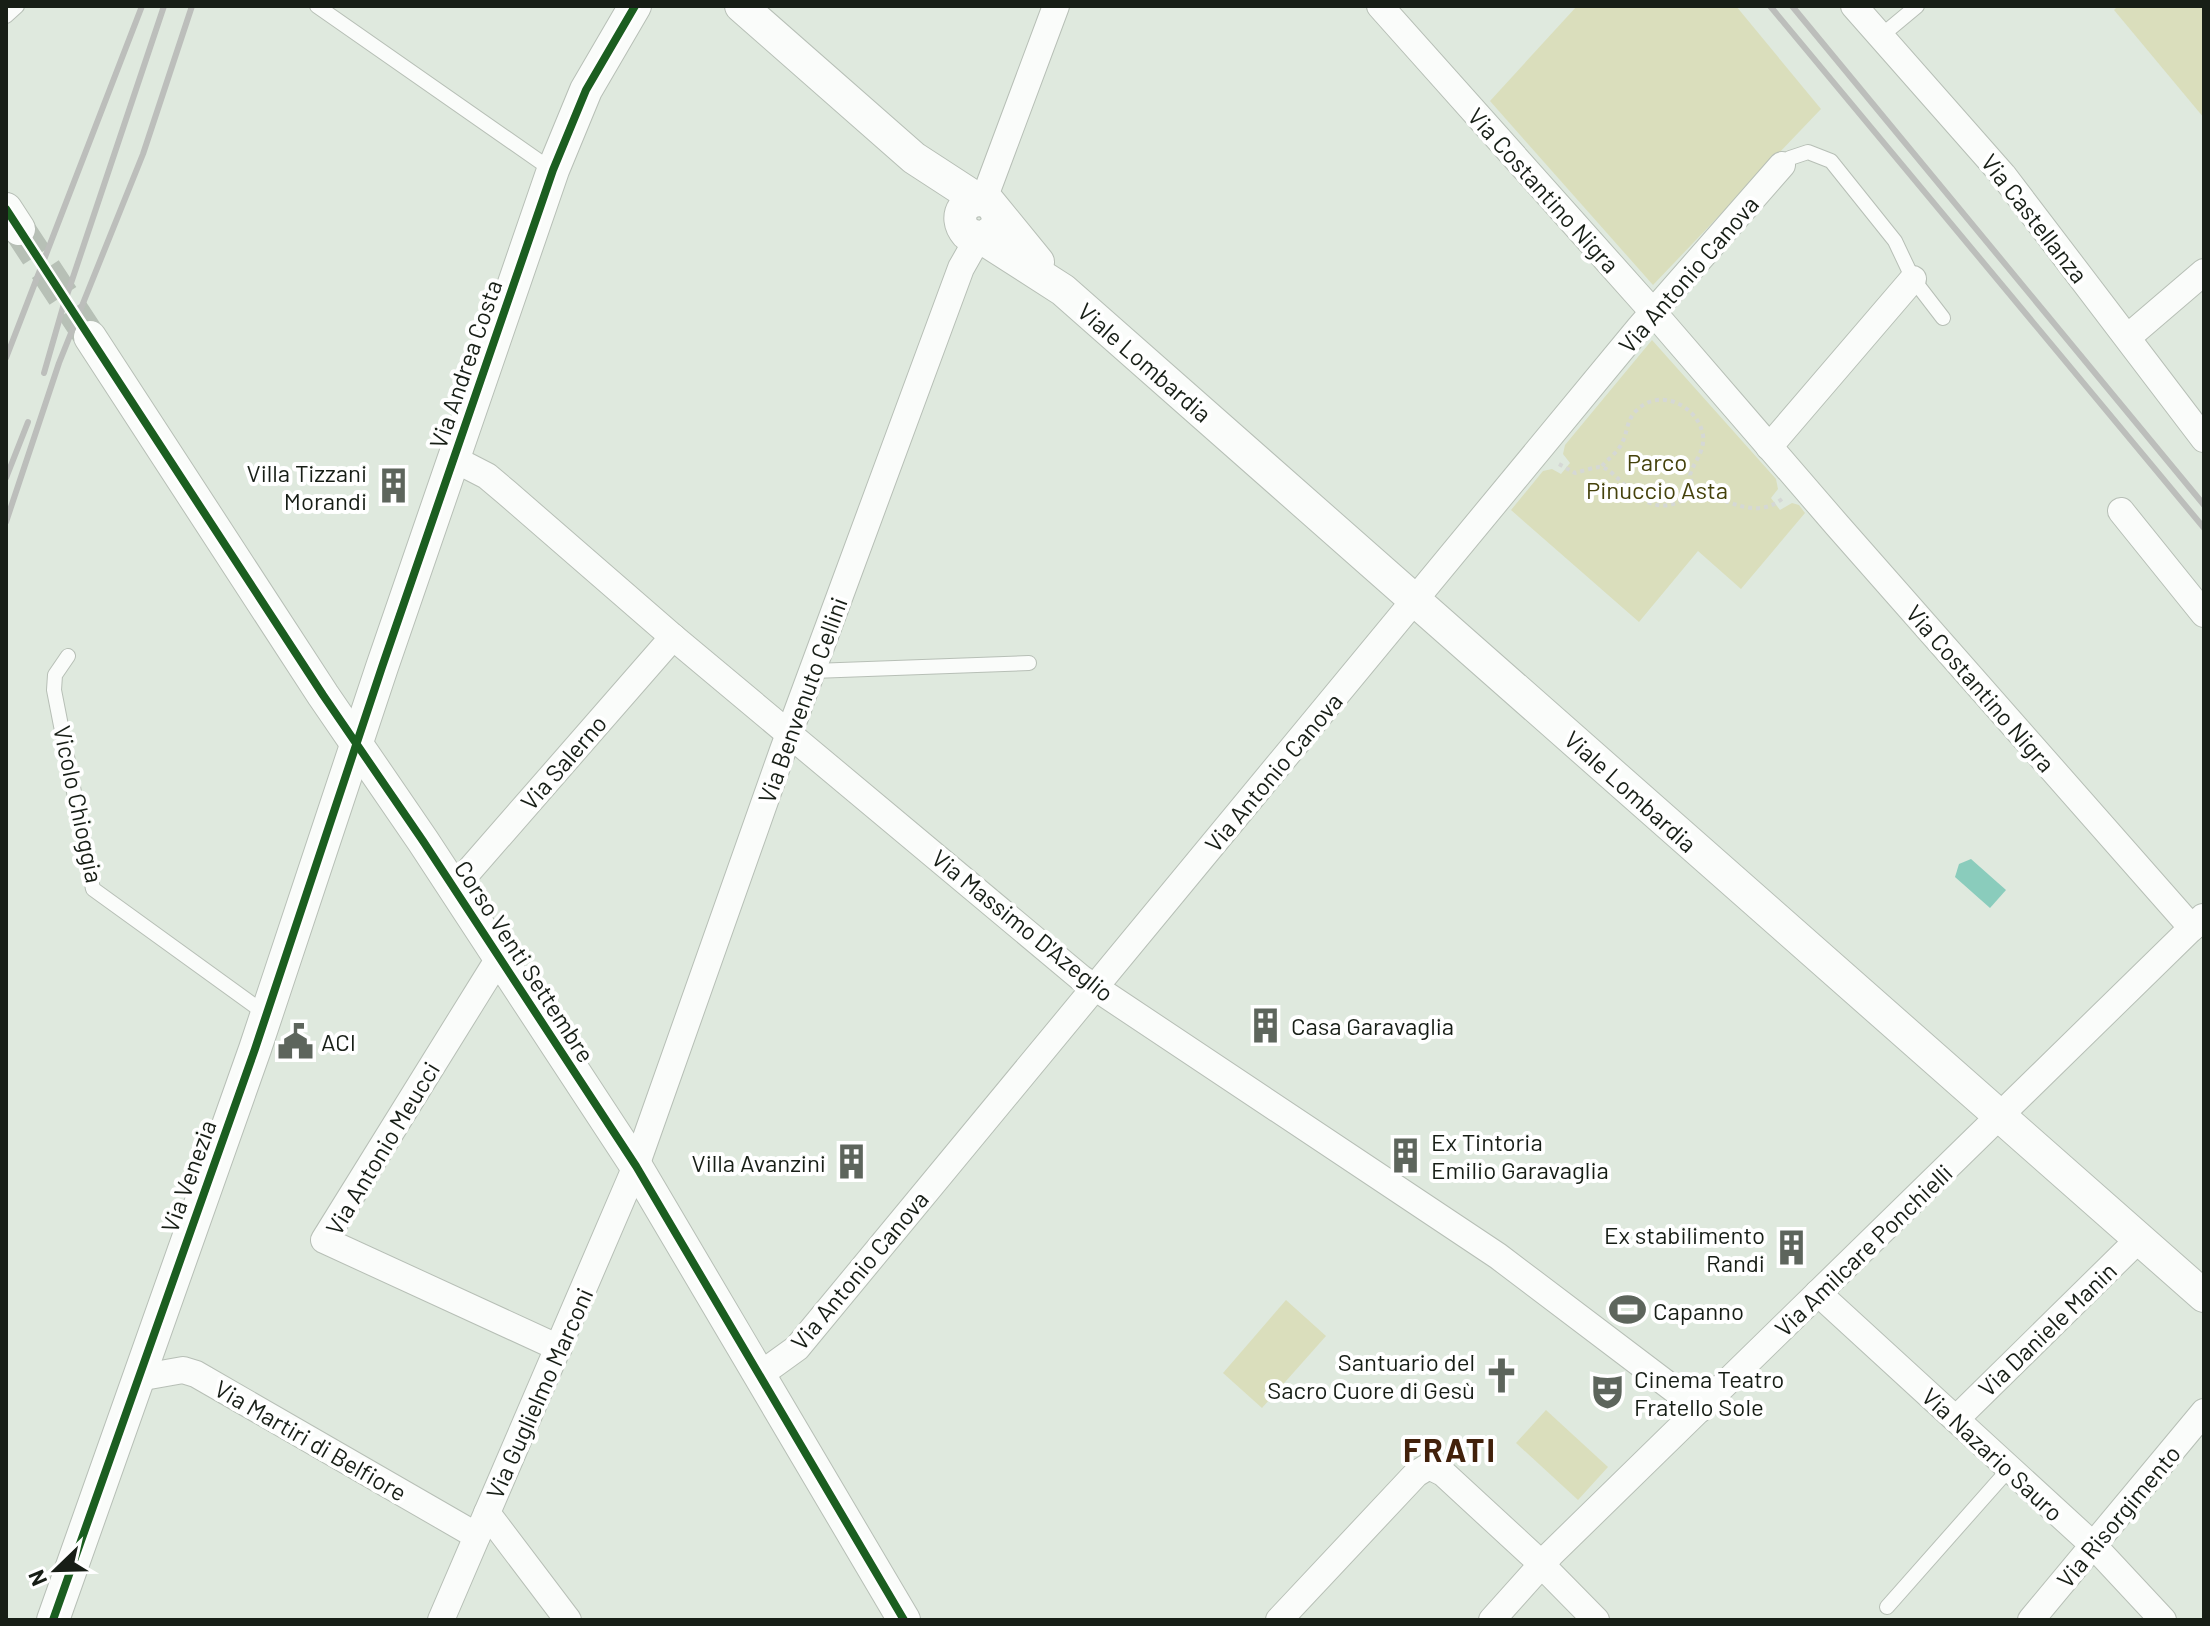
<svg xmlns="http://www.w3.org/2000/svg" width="2210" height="1626" viewBox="0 0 2210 1626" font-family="Barlow,sans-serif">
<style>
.green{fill:#dadebc}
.water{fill:#8accbc}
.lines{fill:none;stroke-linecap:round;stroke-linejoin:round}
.tertiary-tunnel{stroke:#b7c0b6;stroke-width:32;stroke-dasharray:32 16;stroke-linecap:butt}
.service-casing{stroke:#b7bfb6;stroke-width:16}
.minor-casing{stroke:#b7bfb6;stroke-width:28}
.tertiary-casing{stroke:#b7bfb6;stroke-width:34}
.path{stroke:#d5d8d5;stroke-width:4;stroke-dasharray:4 4;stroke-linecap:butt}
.service{stroke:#fafcfa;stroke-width:14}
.minor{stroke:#fafcfa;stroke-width:26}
.tertiary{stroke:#fafcfa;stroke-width:32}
.rail{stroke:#bcbebb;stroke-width:6}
.cycleway-casing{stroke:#fff;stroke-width:13}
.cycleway{stroke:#1b5e20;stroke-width:8}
.labels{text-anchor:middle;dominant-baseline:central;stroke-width:8;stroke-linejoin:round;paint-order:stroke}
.street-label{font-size:24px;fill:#171e16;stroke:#fff}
.park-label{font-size:24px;fill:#45420c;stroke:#fff}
.poi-label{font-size:24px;fill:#171e16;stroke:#fff;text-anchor:start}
.district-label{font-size:32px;font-weight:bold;letter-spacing:2px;fill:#42210b;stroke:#fff}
</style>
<rect width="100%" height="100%" fill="#dfe9de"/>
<g class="green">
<polygon points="1577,6 1736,6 1821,109 1653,285 1490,101"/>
<polygon points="2118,6 2204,6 2204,118 2114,10"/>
<polygon points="1652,340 1776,479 1778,489 1771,498 1780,510 1792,503 1799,505 1805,513 1741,589 1698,551 1639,622 1511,510 1543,471 1552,469 1561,474 1570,463 1563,454 1565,445"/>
<polygon points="1286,1300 1326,1336 1262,1408 1223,1373"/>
<polygon points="1546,1410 1608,1467 1578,1500 1516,1443"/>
</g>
<polygon class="water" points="1971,859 2006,890 1990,908 1955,877 1959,864"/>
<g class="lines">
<polyline class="tertiary-tunnel" points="19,229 90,337"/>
<defs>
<g id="service">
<polyline points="317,6 552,170"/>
<polyline points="6,16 17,6"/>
<polyline points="1881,36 1917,6"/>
<polyline points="1782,165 1790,158 1808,152 1831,161 1895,241 1913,279 1943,318"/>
<polyline points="68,656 55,675 54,690 93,889 266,1014"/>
<polyline points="813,671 1029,663"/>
<polyline points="1887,1607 2009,1469"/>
</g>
<g id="minor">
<polyline points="1380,6 1653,312 1837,525 2192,928"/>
<polyline points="1854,6 2003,175 2204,439"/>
<polyline points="984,199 1056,6"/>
<polyline points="2128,337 2204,272"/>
<polyline points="1769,447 1913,279"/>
<polyline points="454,459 487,476 506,492 673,637 1081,978 1498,1256 1700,1409"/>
<polyline points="2121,511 2204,614"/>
<polyline points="454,888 673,637"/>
<polyline points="499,958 324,1240 559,1348"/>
<polyline points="1818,1293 2093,1545 2163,1620"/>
<polyline points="761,1374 797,1348 1640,327 1782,165"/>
<polyline points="138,1378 183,1370 196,1374 477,1536"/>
<polyline points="1956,1419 2139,1239"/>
<polyline points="487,1513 568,1620"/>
<polyline points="441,1620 636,1166 783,750 961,268 978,238"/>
<polyline points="1279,1620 1416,1474 1429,1466 1443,1473 1533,1556 1596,1620"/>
<polyline points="1492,1620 1551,1554 2203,917"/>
<polyline points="2031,1620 2204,1412"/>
</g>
<g id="tertiary">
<polyline points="741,6 914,158 977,199"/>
<polyline points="6,209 19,229"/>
<path d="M 999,215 L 995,230 L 982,238 L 967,234 C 951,216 966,194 989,202 L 1038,262"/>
<polyline points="982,238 1063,290 2204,1296"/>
<polyline points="90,337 323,695 423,841 636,1166 904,1620"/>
<polyline points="53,1620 255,1049 382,667 553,170 586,90 635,6"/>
</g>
</defs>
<use href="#service" class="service-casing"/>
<use href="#minor" class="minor-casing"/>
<use href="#tertiary" class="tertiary-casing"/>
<g class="path">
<path d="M 1559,464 L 1575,473 C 1582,471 1591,468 1599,467 C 1612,466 1630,496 1647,502 C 1675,513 1681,495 1700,496 C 1730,497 1753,521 1782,499"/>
<path d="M 1602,466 C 1608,459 1618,452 1622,443 C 1628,432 1626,420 1637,410 C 1660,387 1698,406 1703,435 C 1705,452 1694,461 1690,475 L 1695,496"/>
</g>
<use href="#service" class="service"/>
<use href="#minor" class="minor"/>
<use href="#tertiary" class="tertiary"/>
<g class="rail">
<polyline points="1770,6 2204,528"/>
<polyline points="1792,6 2204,505"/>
<polyline points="6,358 142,6"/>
<polyline points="44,373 63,307 164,6"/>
<polyline points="6,478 28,422"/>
<polyline points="6,522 59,363 143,154 192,6"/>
</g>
<defs>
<g id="cycleway">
<polyline points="6,209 323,695 423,841 636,1166 904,1620"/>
<polyline points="53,1620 255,1049 382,667 553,170 586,90 635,6"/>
</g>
</defs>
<use href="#cycleway" class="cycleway-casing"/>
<use href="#cycleway" class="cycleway"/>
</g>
<defs>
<symbol id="building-bare" viewBox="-9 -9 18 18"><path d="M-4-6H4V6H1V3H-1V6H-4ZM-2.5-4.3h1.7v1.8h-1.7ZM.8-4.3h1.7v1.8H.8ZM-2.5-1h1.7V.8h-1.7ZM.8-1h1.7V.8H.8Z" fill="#5d655c" stroke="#fff" stroke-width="2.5" paint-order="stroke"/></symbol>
<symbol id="civic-bare" viewBox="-9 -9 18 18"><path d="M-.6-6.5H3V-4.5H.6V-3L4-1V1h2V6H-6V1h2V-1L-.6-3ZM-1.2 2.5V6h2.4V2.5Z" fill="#5d655c" stroke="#fff" stroke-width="2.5" paint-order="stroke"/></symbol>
<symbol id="stadium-bare" viewBox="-9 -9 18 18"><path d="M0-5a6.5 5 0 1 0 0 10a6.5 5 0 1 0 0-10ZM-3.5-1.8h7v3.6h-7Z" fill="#5d655c" stroke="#fff" stroke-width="2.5" paint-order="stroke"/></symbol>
<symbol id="church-bare" viewBox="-9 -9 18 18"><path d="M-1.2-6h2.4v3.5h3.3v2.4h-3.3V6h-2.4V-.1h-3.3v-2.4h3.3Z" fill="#5d655c" stroke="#fff" stroke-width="2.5" paint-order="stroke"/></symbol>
<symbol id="theatre-bare" viewBox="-9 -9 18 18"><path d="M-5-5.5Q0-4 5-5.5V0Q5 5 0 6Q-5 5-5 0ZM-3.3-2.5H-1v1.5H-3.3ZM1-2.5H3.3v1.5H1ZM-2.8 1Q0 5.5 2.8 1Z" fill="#5d655c" stroke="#fff" stroke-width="2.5" paint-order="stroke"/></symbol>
</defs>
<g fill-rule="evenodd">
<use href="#building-bare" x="368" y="460" width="51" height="51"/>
<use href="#building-bare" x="1240" y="1000" width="51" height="51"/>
<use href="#civic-bare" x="270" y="1016" width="51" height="51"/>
<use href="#building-bare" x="1380" y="1130" width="51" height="51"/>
<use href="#building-bare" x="826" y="1136" width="51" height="51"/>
<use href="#building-bare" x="1766" y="1222" width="51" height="51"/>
<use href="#stadium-bare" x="1602" y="1284" width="51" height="51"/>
<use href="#church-bare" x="1476" y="1350" width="51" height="51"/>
<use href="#theatre-bare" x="1582" y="1366" width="51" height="51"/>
</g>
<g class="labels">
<g class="street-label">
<text transform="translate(1544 190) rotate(48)">Via Costantino Nigra</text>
<text transform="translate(2035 218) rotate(52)">Via Castellanza</text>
<text transform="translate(1688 274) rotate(-49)">Via Antonio Canova</text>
<text transform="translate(1145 362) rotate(41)">Viale Lombardia</text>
<text transform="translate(465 364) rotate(-71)">Via Andrea Costa</text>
<text transform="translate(1981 688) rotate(49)">Via Costantino Nigra</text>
<text transform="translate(802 700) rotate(-70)">Via Benvenuto Cellini</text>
<text transform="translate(563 762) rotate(-49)">Via Salerno</text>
<text transform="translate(1273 772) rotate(-50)">Via Antonio Canova</text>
<text transform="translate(1631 791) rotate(42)">Viale Lombardia</text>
<text transform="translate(79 804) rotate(78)">Vicolo Chioggia</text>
<text transform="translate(1023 925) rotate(39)">Via Massimo D'Azeglio</text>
<text transform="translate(525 961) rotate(57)">Corso Venti Settembre</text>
<text transform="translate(382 1148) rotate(-59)">Via Antonio Meucci</text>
<text transform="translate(188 1176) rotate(-70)">Via Venezia</text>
<text transform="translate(1863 1250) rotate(-44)">Via Amilcare Ponchielli</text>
<text transform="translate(859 1270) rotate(-50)">Via Antonio Canova</text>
<text transform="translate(2047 1329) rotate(-44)">Via Daniele Manin</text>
<text transform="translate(539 1393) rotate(-66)">Via Guglielmo Marconi</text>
<text transform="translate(311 1440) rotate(30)">Via Martiri di Belfiore</text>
<text transform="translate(1993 1454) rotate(43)">Via Nazario Sauro</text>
<text transform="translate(2118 1516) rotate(-50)">Via Risorgimento</text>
</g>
<g class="park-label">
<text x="1657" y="461">Parco<tspan x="1657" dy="28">Pinuccio Asta</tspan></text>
</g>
<g class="poi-label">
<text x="367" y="472" text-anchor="end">Villa Tizzani<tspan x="367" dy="28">Morandi</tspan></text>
<text x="1291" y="1025">Casa Garavaglia</text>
<text x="321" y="1041">ACI</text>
<text x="1431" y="1141">Ex Tintoria<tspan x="1431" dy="28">Emilio Garavaglia</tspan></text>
<text x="826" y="1162" text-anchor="end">Villa Avanzini</text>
<text x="1765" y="1234" text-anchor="end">Ex stabilimento<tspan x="1765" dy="28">Randi</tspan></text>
<text x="1653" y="1310">Capanno</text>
<text x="1475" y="1361" text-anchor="end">Santuario del<tspan x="1475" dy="28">Sacro Cuore di Gesù</tspan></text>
<text x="1634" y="1378">Cinema Teatro<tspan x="1634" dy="28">Fratello Sole</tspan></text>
</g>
<g class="district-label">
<text x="1450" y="1449">FRATI</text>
</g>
</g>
<rect width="2210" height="1626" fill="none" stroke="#171e16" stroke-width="16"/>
<g transform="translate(56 1570) rotate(247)" stroke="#ffffff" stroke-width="6" paint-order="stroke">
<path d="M0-6L14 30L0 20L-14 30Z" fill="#171e16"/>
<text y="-12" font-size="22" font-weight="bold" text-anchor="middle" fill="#171e16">N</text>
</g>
</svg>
